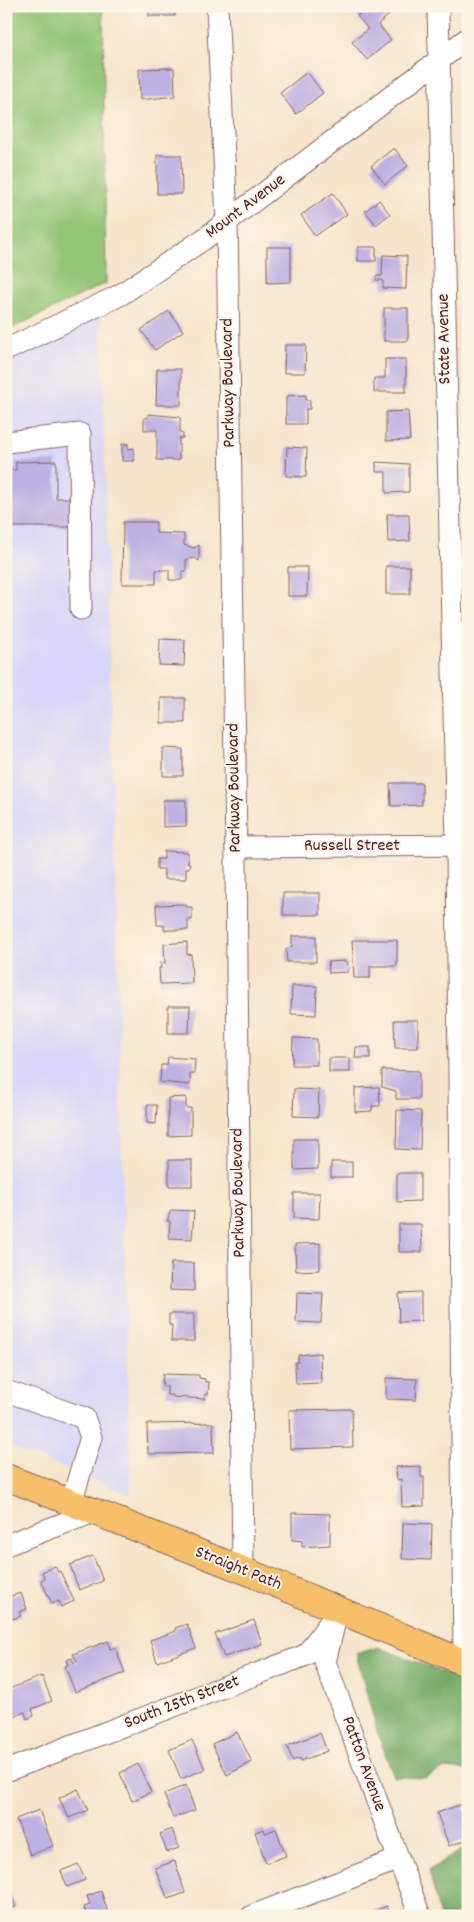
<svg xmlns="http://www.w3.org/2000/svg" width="474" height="1922" viewBox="0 0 474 1922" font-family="Dekko,sans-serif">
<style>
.built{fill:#d9d7f8}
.green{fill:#92c575;stroke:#6e7250}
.forest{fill:#75aa66;stroke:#606448}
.building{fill:#bdb1e3}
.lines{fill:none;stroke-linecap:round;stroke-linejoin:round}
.minor-casing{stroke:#866463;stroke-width:23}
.major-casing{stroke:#866463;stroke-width:28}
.minor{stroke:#fff;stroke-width:21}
.major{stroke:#f6c06b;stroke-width:26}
.labels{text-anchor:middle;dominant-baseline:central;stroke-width:4;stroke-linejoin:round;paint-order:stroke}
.street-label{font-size:18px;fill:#4a1f2b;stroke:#fcf5e5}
</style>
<rect width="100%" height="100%" fill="#fcf5e5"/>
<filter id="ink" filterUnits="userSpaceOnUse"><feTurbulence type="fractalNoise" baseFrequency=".02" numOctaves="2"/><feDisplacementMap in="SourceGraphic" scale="10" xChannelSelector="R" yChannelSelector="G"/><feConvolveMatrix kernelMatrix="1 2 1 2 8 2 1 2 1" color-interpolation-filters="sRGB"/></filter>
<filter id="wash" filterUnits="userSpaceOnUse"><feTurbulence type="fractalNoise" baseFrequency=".0096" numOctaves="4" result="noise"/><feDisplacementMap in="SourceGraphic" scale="20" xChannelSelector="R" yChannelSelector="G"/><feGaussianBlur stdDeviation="1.12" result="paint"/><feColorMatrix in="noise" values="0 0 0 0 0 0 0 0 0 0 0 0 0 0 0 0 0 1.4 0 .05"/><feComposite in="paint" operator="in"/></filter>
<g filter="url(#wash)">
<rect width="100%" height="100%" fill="#f6e5cc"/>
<polygon class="built" points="101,311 131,1495 6,1445 6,358"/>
<polygon class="green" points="6,6 103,6 106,283 6,331"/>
<g class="forest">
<polygon points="378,1647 468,1682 468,1770 445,1768 426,1778 394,1777 378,1735 356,1654"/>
<polygon points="468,1846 468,1916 440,1916 429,1870"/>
</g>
<g id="blocks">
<g class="building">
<rect x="149" y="6" width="26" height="10"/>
<polygon points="369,6 382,6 389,15 378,24 391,40 367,60 352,42 368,29 357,16"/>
<polygon points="174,68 175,96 140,100 139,69"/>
<polygon points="307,72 323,93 296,114 280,93"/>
<polygon points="394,148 408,166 385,184 371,166"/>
<polygon points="157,155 181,155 182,194 157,194"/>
<polygon points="333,193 347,214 315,236 301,215"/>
<polygon points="379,200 390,214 376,225 365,211"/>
<polygon points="267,247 291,247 291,282 267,283"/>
<rect x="358" y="247" width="18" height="14"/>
<polygon points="383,255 407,256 406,289 383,288 383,280 376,280 376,276 382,276"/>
<rect x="384" y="308" width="24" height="33"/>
<polygon points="169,311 183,331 155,350 141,330"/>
<polygon points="285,345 306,345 305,373 284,373"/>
<polygon points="385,359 406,359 406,392 374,392 374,378 385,378"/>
<polygon points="157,369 181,369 181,405 156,405"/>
<polygon points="306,395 306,400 310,400 310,409 306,409 306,424 286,424 286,396"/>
<polygon points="408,411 410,440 386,441 386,412"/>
<polygon points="148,414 180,417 180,432 183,434 183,438 179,438 179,460 157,460 157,430 144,430 144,418 148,418"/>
<polygon points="122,444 128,444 128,449 134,448 134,461 122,461"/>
<polygon points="287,447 307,448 306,477 286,476"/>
<polygon points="56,461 56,498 72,498 72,527 8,527 8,470 16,470 16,462"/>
<polygon points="376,462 409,464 409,492 386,493 386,472 376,472"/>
<polygon points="387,514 409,514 410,541 388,542"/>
<polygon points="123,522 156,522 156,533 184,534 184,545 194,548 199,545 199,561 195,558 186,560 186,571 182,571 182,580 169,580 169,570 156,570 156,584 122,584"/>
<rect x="386" y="566" width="24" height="28"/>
<polygon points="288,567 308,567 307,596 288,596"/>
<polygon points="160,639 185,640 184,666 159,665"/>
<rect x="161" y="698" width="24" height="25"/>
<polygon points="163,748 183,749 183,776 163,776"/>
<polygon points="390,783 422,783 422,805 391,806"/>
<polygon points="163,800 186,800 186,826 163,827"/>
<polygon points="164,851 188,852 188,863 190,863 189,868 186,868 186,879 164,879 164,869 157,869 157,859 164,859"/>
<rect x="283" y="893" width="37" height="22"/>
<polygon points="186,904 186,907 192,907 192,920 188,920 188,930 164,930 164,925 157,925 156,905"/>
<polygon points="292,936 316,936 316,962 287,962 286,949 292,946"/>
<polygon points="352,940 397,940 397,966 370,966 370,978 354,978"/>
<polygon points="187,942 187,955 191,954 192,983 160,984 159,968 161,968 160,963 165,963 164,944"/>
<polygon points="347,961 348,972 329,973 328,962"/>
<polygon points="292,986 317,986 316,1015 291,1014"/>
<polygon points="168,1006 190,1006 189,1033 168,1033"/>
<polygon points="394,1020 418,1020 418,1048 395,1048"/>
<polygon points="293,1038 317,1039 317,1065 292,1065"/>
<polygon points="356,1047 370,1047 370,1058 355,1058"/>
<polygon points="168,1057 195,1059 194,1074 190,1074 190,1085 160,1082 161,1065 167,1065"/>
<rect x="329" y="1058" width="21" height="14"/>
<polygon points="382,1070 419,1071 419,1099 396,1099 396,1091 382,1087"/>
<polygon points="379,1087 380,1106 372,1106 372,1111 355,1112 355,1088"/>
<polygon points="294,1089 319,1090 318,1117 293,1116"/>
<polygon points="186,1097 186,1108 191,1108 191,1135 168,1136 168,1098"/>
<polygon points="147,1105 157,1105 156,1124 147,1123"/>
<polygon points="397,1110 421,1111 420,1150 396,1149"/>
<polygon points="294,1139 318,1139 318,1169 294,1170"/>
<rect x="169" y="1160" width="23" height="26"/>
<rect x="331" y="1162" width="21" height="15"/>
<polygon points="397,1173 420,1173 420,1201 397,1202"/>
<polygon points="294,1193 320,1193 319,1219 294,1218"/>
<polygon points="171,1210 194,1211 192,1239 169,1238 170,1221 167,1221"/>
<polygon points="399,1224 421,1224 422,1252 399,1252"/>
<polygon points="320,1243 320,1270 296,1271 295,1244"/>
<polygon points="171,1263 194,1263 194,1291 170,1290"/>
<polygon points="421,1292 421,1321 399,1322 398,1293"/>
<polygon points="297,1293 323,1294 321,1323 296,1322"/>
<polygon points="169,1314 194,1314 194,1341 171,1341 172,1325 169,1325"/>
<polygon points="320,1353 321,1383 296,1384 295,1362 298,1362 298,1355"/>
<polygon points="163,1374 199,1375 199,1378 205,1379 205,1382 209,1382 208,1394 205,1394 205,1399 173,1397 173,1395 167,1395 167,1386 162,1386"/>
<polygon points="386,1378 417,1379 416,1400 386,1399"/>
<polygon points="352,1409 353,1447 290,1449 289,1410"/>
<polygon points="213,1423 214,1453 148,1454 147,1424"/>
<polygon points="421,1466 421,1477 424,1477 424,1506 402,1507 401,1479 397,1480 396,1467"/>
<polygon points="292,1513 330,1514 330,1545 302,1547 302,1541 292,1540"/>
<polygon points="403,1523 432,1524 431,1560 402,1559"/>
<polygon points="93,1556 103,1581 79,1590 70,1565"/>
<polygon points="55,1566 58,1572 60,1571 74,1601 61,1607 59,1601 52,1604 41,1580 45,1578 42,1572"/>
<polygon points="10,1592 11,1596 21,1593 27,1609 19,1612 21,1616 6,1621 6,1593"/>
<polygon points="254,1620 262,1644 224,1657 215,1634"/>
<polygon points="187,1624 196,1648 157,1662 150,1640 176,1631 175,1628"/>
<polygon points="108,1641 110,1649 115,1647 125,1673 75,1692 65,1666 68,1665 66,1660 72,1658 74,1663 77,1662 73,1654"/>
<polygon points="42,1676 52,1701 32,1709 34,1716 27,1719 25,1712 12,1717 6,1702 6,1690"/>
<polygon points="237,1732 252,1762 227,1775 212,1744"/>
<polygon points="320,1733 327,1751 301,1761 300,1758 293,1761 287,1746"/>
<polygon points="192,1740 205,1769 181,1779 169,1750"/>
<polygon points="138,1764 151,1792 132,1801 120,1773"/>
<polygon points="186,1785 195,1810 173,1818 164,1794"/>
<polygon points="78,1789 88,1810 69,1818 59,1798"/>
<polygon points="462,1804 465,1811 468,1810 468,1839 449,1846 437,1813"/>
<polygon points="39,1810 53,1846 30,1855 16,1819"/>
<polygon points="172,1829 179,1848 167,1852 160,1834"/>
<polygon points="264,1829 265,1833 276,1829 286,1856 266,1863 255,1832"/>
<polygon points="175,1861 185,1893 168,1899 155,1868"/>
<polygon points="78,1864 85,1880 67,1887 61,1871"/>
<polygon points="6,1883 16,1907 6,1910"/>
<polygon points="101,1891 109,1916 87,1916 84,1907 90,1905 87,1896"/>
<polygon points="387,1906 391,1916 361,1916"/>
</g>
</g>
</g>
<g filter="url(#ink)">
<use href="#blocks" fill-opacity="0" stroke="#866463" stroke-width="1"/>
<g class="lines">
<defs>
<g id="minor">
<polyline points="217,6 227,221 235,763 243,1570"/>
<polyline points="438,6 457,845 464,1662"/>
<polyline points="6,350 120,295 204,239 468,38"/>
<polyline points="6,442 80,434 81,609"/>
<polyline points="236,847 468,845"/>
<polyline points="6,1391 84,1418 91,1437 71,1503"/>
<polyline points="6,1545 94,1512"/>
<polyline points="335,1621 325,1662 420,1916"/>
<polyline points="6,1771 306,1655 338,1611"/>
<polyline points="252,1916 399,1859"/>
</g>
<polyline id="major" points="6,1477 243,1570 468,1664"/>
</defs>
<use href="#minor" class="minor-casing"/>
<use href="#major" class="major-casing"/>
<use href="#minor" class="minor"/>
<use href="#major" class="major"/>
</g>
</g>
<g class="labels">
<g class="street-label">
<text transform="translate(246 207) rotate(-37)">Mount Avenue</text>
<text transform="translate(445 339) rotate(-91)">State Avenue</text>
<text transform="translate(229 383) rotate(-91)">Parkway Boulevard</text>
<text transform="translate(235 788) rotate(-91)">Parkway Boulevard</text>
<text x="352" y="846">Russell Street</text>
<text transform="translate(239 1193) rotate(-91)">Parkway Boulevard</text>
<text transform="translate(238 1569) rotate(22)">Straight Path</text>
<text transform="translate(182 1703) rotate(-21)">South 25th Street</text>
<text transform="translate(363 1764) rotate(70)">Patton Avenue</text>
</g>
</g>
<rect width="474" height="1922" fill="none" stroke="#fcf5e5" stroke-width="25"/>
</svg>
